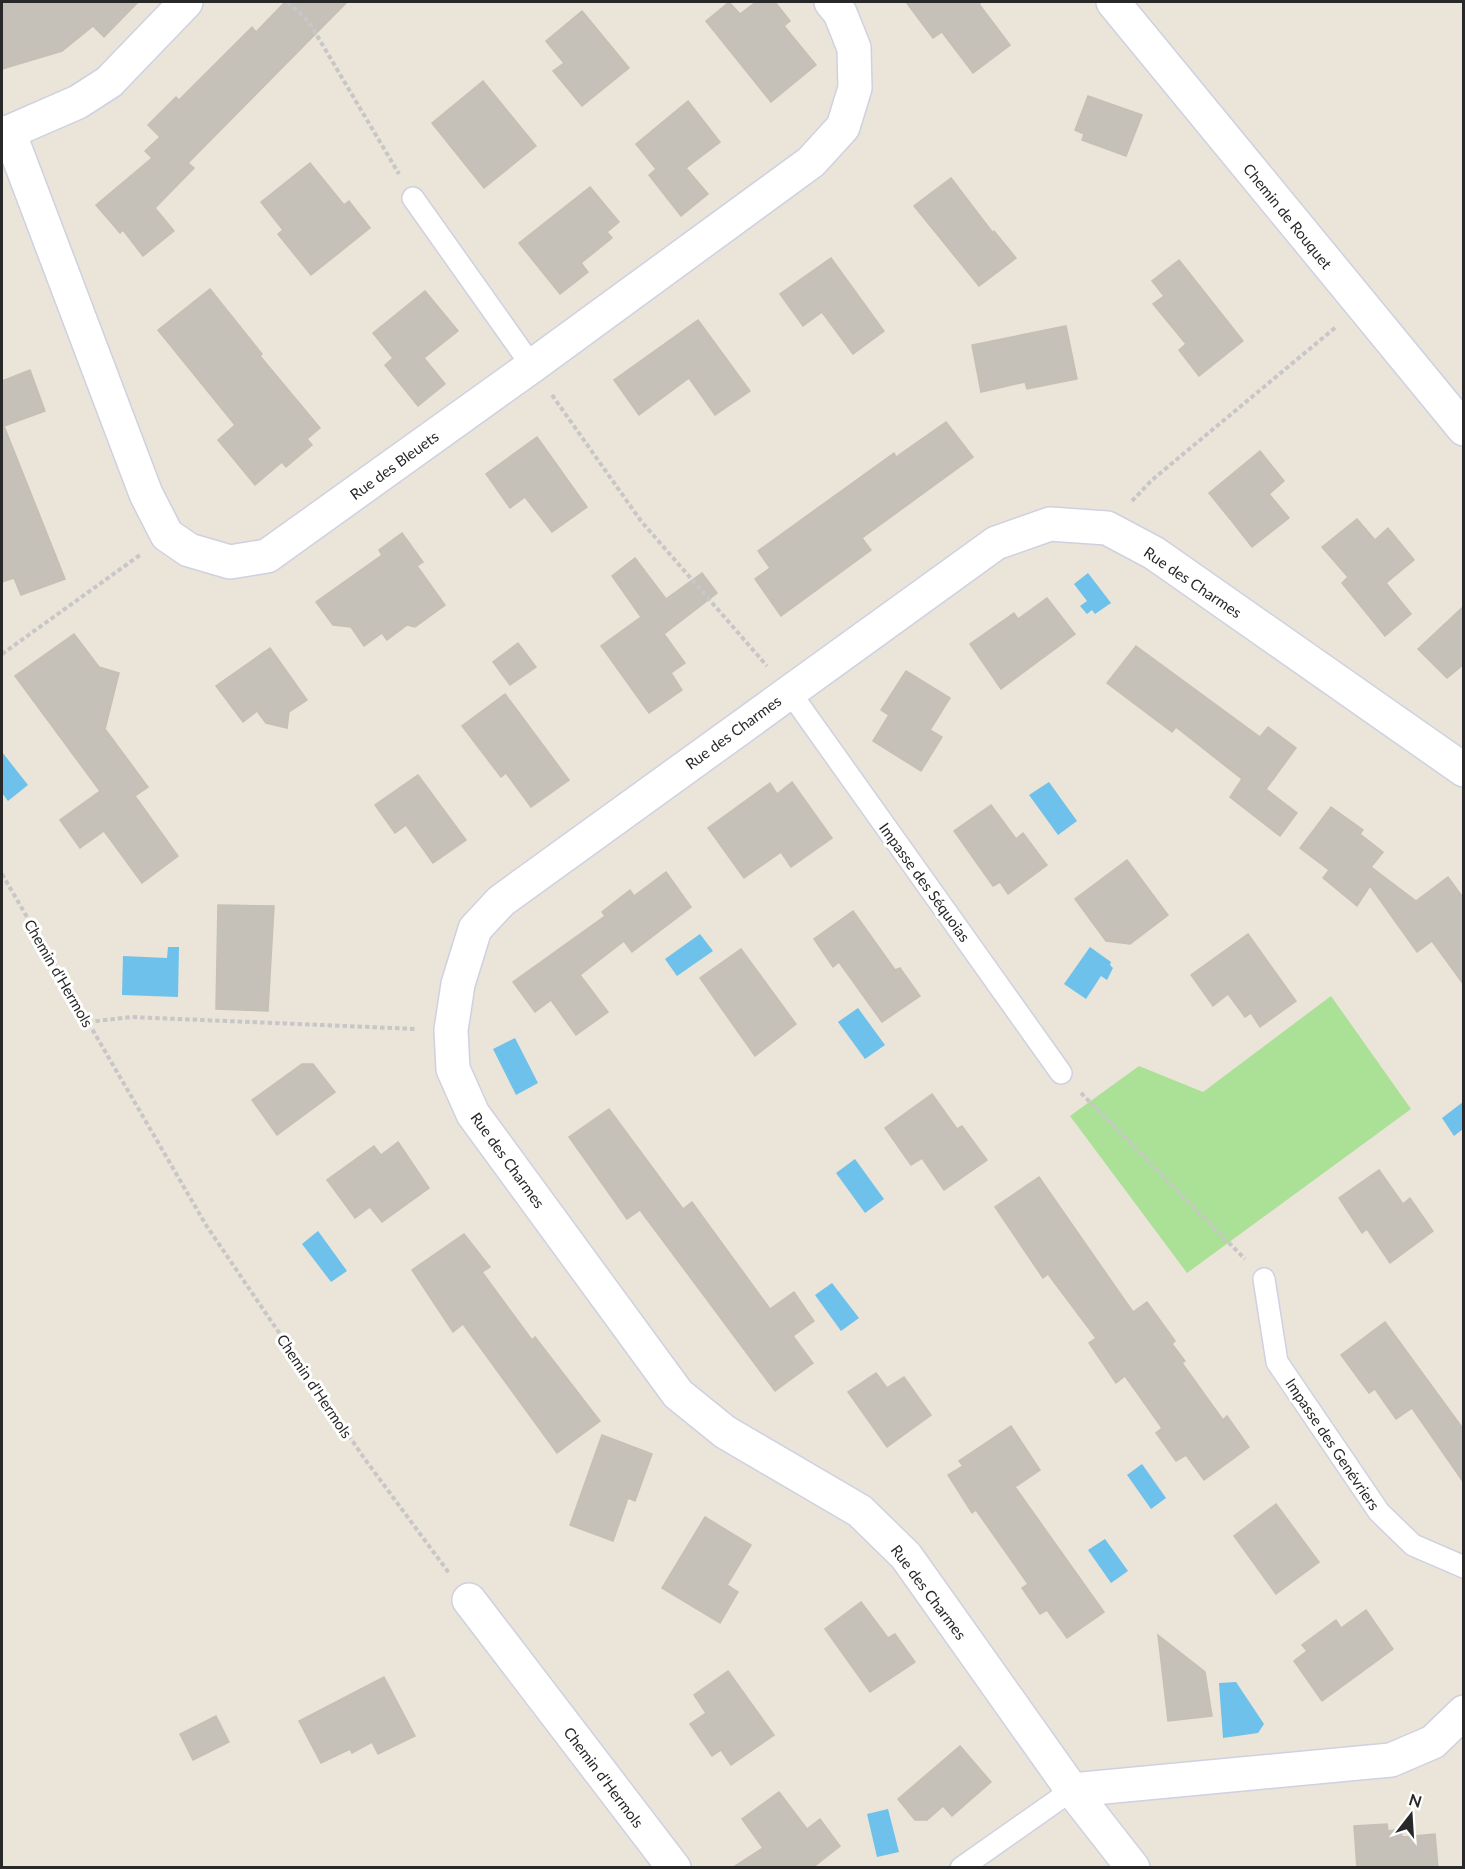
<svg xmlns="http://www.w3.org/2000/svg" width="1465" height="1869" viewBox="0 0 1465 1869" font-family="Lato,sans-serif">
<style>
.green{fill:#abe097}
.water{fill:#6ec1ea}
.building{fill:#c5c1b9;stroke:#c5c0b3;stroke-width:1.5}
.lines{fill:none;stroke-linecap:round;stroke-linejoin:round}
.lane-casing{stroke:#cfd1e1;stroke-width:24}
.street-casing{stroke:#cfd1e1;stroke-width:36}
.path{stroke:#c7c7c7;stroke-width:4;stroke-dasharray:4.5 3;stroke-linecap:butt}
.lane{stroke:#fff;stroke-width:21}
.street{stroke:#fff;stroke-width:33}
.labels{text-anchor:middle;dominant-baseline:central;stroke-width:6;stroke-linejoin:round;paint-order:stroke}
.street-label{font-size:15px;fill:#282828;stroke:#fff}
</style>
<rect width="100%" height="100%" fill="#eae4d9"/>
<polygon class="green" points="1331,996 1411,1109 1187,1273 1070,1116 1139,1066 1203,1092"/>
<g class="water">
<polygon points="1088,573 1111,603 1095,614 1092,610 1087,614 1080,606 1087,601 1074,584"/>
<polygon points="2,752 28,785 8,801 2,793"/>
<polygon points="1049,782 1077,821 1058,835 1029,795"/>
<polygon points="700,934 713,951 677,976 665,959"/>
<polygon points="168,947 179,947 178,997 122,995 123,956 167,958"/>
<polygon points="1090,947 1111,962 1110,965 1113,968 1107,980 1101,976 1086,999 1064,984"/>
<polygon points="858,1008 885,1045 865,1059 838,1022"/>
<polygon points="515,1038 538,1083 516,1095 493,1049"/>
<polygon points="1463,1102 1463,1129 1454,1136 1442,1118"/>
<polygon points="855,1159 884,1199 865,1213 836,1173"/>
<polygon points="318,1231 347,1271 331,1282 302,1244"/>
<polygon points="832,1283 859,1318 841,1331 815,1295"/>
<polygon points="1142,1464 1166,1498 1151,1509 1127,1475"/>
<polygon points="1105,1539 1128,1571 1111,1583 1088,1550"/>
<polygon points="1236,1682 1264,1724 1258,1733 1223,1738 1219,1683"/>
<polygon points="888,1809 899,1852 877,1857 867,1814"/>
</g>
<g class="building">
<polygon points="2,2 138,2 104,37 93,26 62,51 2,69"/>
<polygon points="285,2 347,2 188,163 194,168 155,208 174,231 143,256 123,230 120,233 96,205 152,158 145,151 160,137 148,125 176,97 179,100 252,27 256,32"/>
<polygon points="729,2 740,14 756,2 775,2 790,21 784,26 816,65 771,102 706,21"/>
<polygon points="906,2 982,2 979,4 1010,45 973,73 942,32 933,38"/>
<polygon points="582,11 629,68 582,106 553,71 564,63 546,41"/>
<polygon points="483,81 536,146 484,188 432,123"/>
<polygon points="1088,96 1142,115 1126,156 1082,140 1084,134 1075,130"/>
<polygon points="688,101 720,142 686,168 708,194 681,216 649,175 656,169 636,144"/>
<polygon points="310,163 344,205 349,201 370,228 311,275 278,234 283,230 261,202"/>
<polygon points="951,178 993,233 994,231 1016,258 979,286 914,206"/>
<polygon points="590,187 619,222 607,232 612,238 581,263 588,272 560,294 519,243"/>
<polygon points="831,258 884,331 853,354 822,312 803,326 780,294"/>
<polygon points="1179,260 1243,341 1199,376 1179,350 1186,344 1153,304 1164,296 1152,281"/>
<polygon points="210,289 262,354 260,356 320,428 307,439 312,445 286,467 282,462 255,485 218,440 235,425 158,330"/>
<polygon points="425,291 458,331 424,358 445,384 418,406 385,365 393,358 373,333"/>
<polygon points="698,320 750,391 715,415 689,378 639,415 614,380"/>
<polygon points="1066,326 1077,379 1027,389 1025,382 981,392 972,345"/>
<polygon points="30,370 45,411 4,426 65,579 21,595 14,578 2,582 2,381"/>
<polygon points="946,422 973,457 862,538 871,550 781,616 755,579 770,568 758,551 894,453 896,457"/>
<polygon points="537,437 587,507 552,532 525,497 510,508 486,474"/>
<polygon points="1260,451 1284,481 1269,494 1289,518 1252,547 1231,520 1233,518 1230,519 1209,493"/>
<polygon points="1357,519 1375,540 1388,528 1414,560 1386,583 1411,614 1385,636 1342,583 1348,577 1322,547"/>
<polygon points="402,533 423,562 417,566 445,605 415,627 407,625 387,640 382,633 364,646 351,627 333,625 316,602 382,555 379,550"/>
<polygon points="635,558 666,599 702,573 717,593 664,634 685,663 671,673 682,690 649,713 601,646 641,617 612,576"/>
<polygon points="1047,598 1075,634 1001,689 970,644 1014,613 1018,619"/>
<polygon points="1464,606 1464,664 1447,678 1418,649"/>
<polygon points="74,634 99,667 119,673 105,729 148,787 135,796 178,856 142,883 104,831 80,848 60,820 100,791 15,676"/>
<polygon points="518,643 536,667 510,685 493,662"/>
<polygon points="1136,646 1260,737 1268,727 1296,748 1266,789 1297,813 1280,836 1230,797 1242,779 1176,727 1172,732 1107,683"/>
<polygon points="270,648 307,700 289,712 287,728 266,723 257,711 243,722 216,686"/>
<polygon points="906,671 950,698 930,730 942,737 921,771 873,741 889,715 881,710"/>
<polygon points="505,694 569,780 531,807 506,773 501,777 462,726"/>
<polygon points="418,775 466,840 433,863 406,825 395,833 375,805"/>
<polygon points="792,782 832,838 791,867 781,852 744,878 708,828 770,783 777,794"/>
<polygon points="991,805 1016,839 1023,833 1047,865 1008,894 1000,882 993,886 954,831"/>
<polygon points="1331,807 1363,830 1360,834 1383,852 1371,867 1416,901 1448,877 1464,899 1464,985 1432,941 1417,952 1370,886 1357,906 1323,878 1329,870 1300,848"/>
<polygon points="1127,860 1168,915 1130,944 1106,941 1075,899"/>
<polygon points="666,872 691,907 632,952 624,941 580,975 608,1012 576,1035 551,1000 535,1012 513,982 605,916 602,912 630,890 634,896"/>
<polygon points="218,905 274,906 268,1011 216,1009"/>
<polygon points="853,911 895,970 900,968 920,996 882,1022 839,962 833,967 814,939"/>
<polygon points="1248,934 1296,1001 1260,1027 1251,1013 1245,1017 1228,994 1213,1006 1191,975"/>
<polygon points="741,949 796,1024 755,1056 700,978"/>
<polygon points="302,1064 313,1064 335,1092 277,1135 252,1100"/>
<polygon points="932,1094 957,1129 962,1126 987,1160 944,1190 922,1158 911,1165 885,1128"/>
<polygon points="609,1109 683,1209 692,1202 770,1309 794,1292 814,1321 793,1336 813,1363 775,1391 640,1210 627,1219 569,1137"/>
<polygon points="398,1142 429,1188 382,1222 370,1207 355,1218 327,1180 374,1146 381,1155"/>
<polygon points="1379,1170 1403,1204 1410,1198 1433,1231 1390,1263 1367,1229 1362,1233 1339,1198"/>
<polygon points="1039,1177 1133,1312 1147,1302 1175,1341 1172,1344 1185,1361 1182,1363 1223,1420 1227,1416 1249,1447 1204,1480 1186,1455 1176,1461 1156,1433 1162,1428 1125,1376 1116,1383 1089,1343 1096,1338 1048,1274 1043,1278 995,1207"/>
<polygon points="464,1234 490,1267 482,1272 532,1340 535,1337 600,1421 557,1453 463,1324 453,1332 412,1270"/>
<polygon points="1385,1322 1464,1430 1464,1483 1412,1408 1396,1419 1375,1389 1369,1393 1341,1355"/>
<polygon points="876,1373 887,1388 904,1377 931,1415 887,1447 848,1392"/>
<polygon points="1011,1426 1040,1470 1015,1487 1104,1612 1067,1638 1047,1610 1040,1614 1022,1588 1028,1584 976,1510 972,1513 948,1475 963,1466 959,1461"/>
<polygon points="602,1435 652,1454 635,1501 628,1498 613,1541 570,1525"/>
<polygon points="1276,1504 1319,1562 1276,1594 1234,1536"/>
<polygon points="705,1517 751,1545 727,1585 738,1592 720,1623 662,1588"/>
<polygon points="861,1602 888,1638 895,1634 915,1662 870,1692 825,1629"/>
<polygon points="1366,1610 1393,1649 1322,1701 1294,1661 1307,1651 1302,1645 1336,1620 1341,1628"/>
<polygon points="1158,1635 1205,1672 1212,1716 1168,1721"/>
<polygon points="728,1671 774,1735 731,1765 721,1750 712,1756 690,1724 706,1713 694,1695"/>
<polygon points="384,1677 415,1736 378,1754 372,1742 352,1753 350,1749 321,1763 299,1721"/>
<polygon points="216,1716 229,1742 193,1760 180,1734"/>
<polygon points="960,1746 991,1782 952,1816 943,1806 927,1820 915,1820 898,1799"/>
<polygon points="779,1792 807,1829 820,1819 840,1846 812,1868 732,1868 763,1848 742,1819"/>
<polygon points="1387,1824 1388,1831 1401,1829 1402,1837 1435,1834 1438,1868 1357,1868 1354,1826"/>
</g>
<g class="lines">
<defs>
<g id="lane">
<polyline points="413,198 532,366"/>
<polyline points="789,691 1061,1073"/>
<polyline points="1264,1279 1277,1362 1379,1512 1413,1545 1464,1567"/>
<polyline points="961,1868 1072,1790"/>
</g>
<g id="street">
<polyline points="1113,2 1464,429"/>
<polyline points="9,132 146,494 167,535 189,550 230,562 267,556 532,366 811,162 843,127 855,88 854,48 840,13 831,2"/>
<polyline points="2,135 78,102 109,82 186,2"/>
<polyline points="1464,770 1154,553 1107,528 1050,524 996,543 501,901 475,929 458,984 451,1030 453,1069 473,1114 678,1394 725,1432 860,1511 906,1556 1072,1790 1391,1760 1433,1742 1464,1712"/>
<polyline points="469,1600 674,1868"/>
<polyline points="1072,1790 1133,1868"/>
</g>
</defs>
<use href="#lane" class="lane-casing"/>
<use href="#street" class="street-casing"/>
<g class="path">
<polyline points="288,2 309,22 399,174"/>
<polyline points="552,395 641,521 767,666"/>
<polyline points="1132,501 1152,480 1336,327"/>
<polyline points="2,654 140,555"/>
<polyline points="2,874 206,1225 364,1458 449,1573"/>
<polyline points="88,1022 131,1017 417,1029"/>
<polyline points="1081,1093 1245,1259"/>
</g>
<use href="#lane" class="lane"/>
<use href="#street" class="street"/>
</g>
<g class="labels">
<g class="street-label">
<text transform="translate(1288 216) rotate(51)">Chemin de Rouquet</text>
<text transform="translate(394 465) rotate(-36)">Rue des Bleuets</text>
<text transform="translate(1193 582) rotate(34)">Rue des Charmes</text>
<text transform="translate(733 732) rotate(-36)">Rue des Charmes</text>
<text transform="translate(925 882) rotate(54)">Impasse des Séquoias</text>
<text transform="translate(59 973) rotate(60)">Chemin d'Hermols</text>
<text transform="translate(508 1160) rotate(54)">Rue des Charmes</text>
<text transform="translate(315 1386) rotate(56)">Chemin d'Hermols</text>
<text transform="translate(1333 1444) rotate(56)">Impasse des Genévriers</text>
<text transform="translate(929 1592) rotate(53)">Rue des Charmes</text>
<text transform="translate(604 1777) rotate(53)">Chemin d'Hermols</text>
</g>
</g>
<rect width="1465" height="1869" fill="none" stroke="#282828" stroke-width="6"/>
<g transform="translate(1411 1815) rotate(17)" stroke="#ffffff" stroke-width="4.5" paint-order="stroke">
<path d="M0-4.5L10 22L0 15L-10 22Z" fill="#282828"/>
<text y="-9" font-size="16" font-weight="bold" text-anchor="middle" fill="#282828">N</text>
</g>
</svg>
